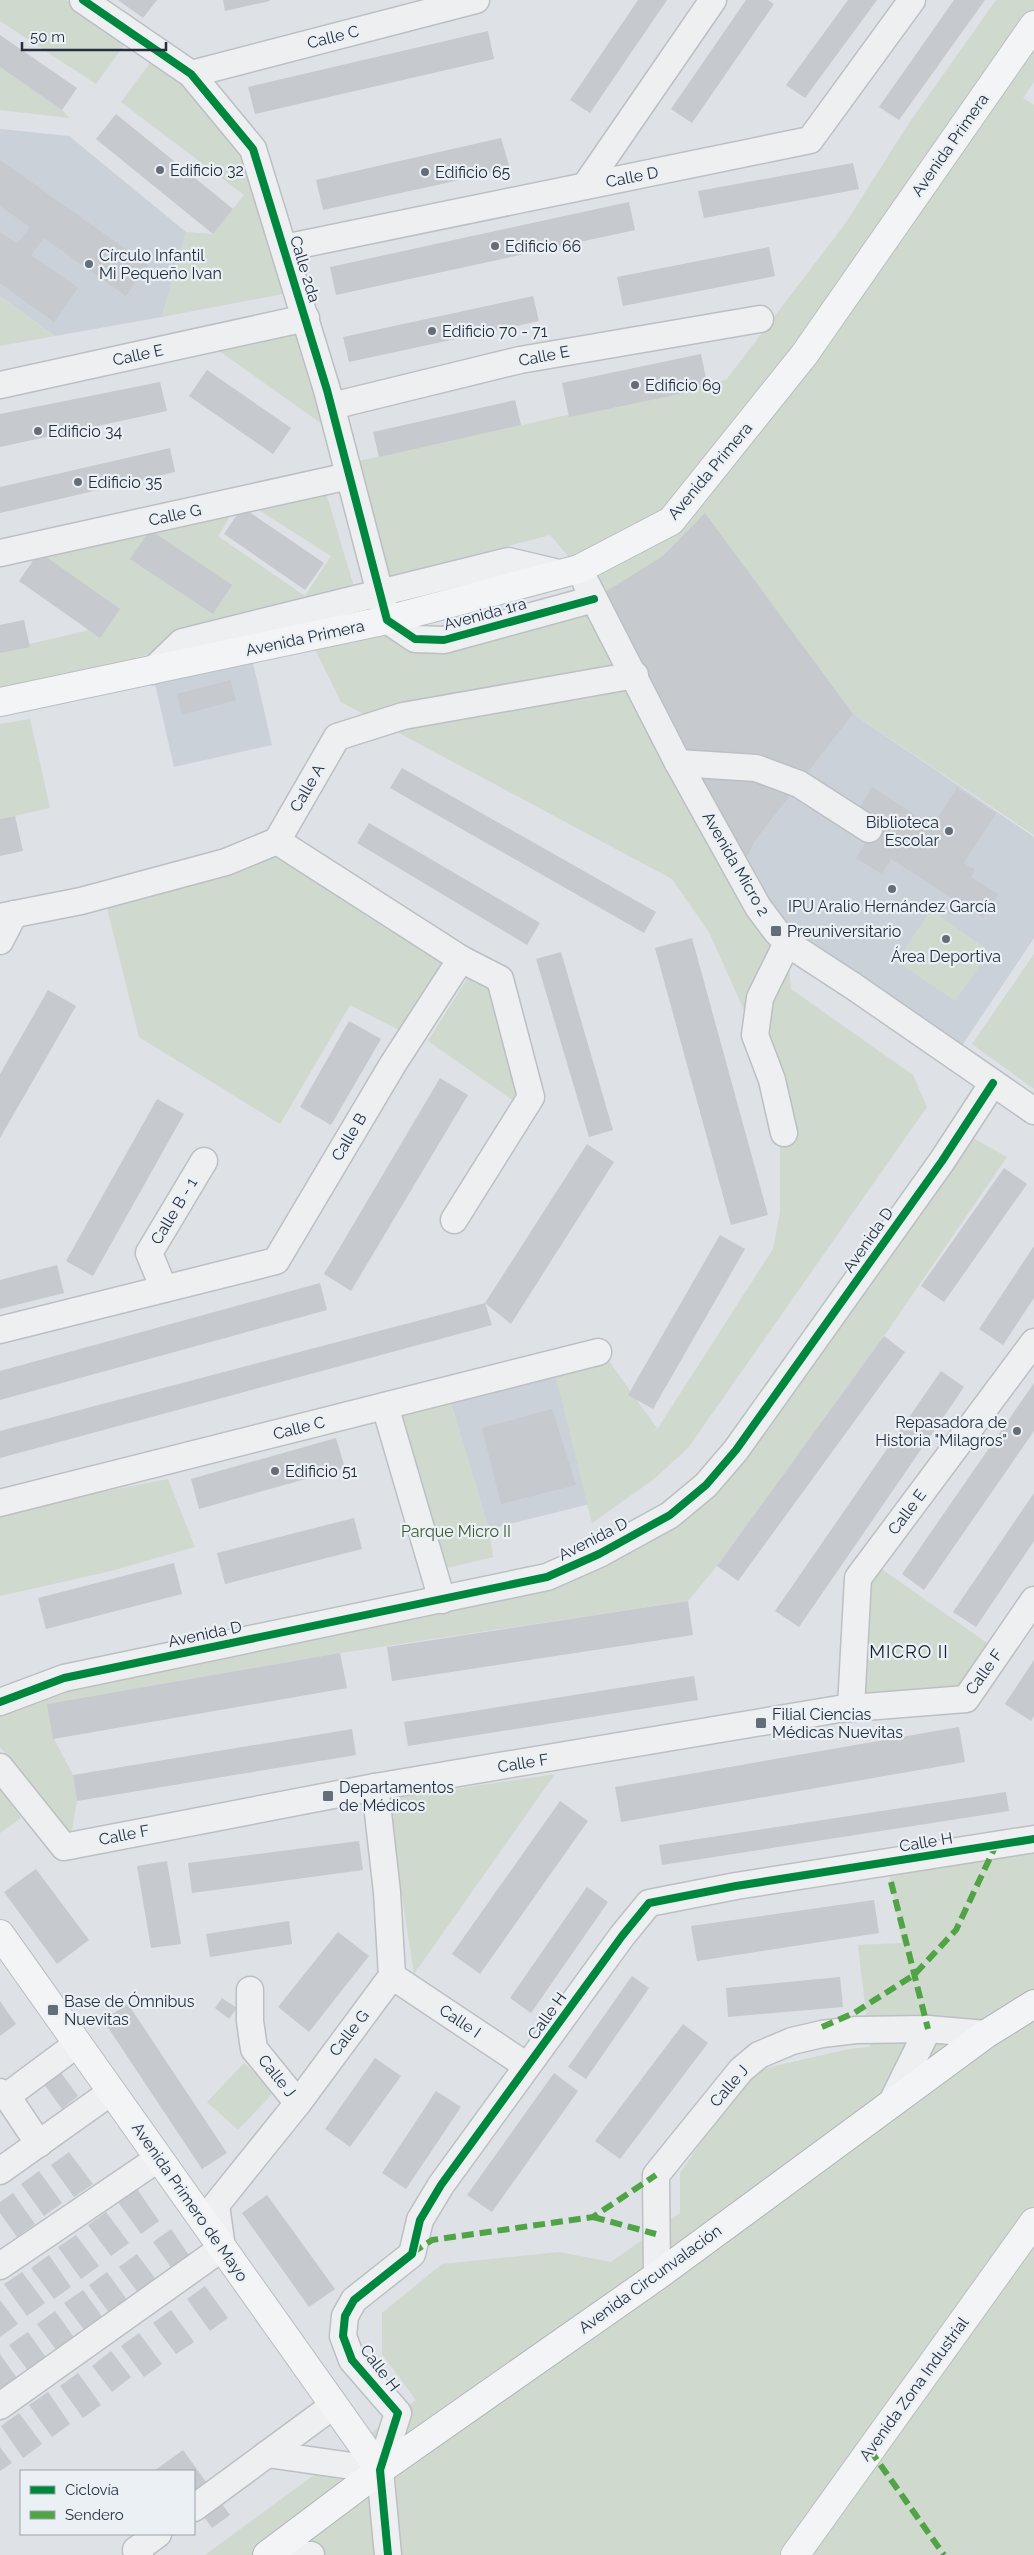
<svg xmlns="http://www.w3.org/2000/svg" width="1034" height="2555" viewBox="0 0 1034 2555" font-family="Raleway,sans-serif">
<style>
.built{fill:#cbd1d9}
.green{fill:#cfd9ce}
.building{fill:#c6c9cd}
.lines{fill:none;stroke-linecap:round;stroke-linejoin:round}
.minor-casing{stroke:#bcbfc3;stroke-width:29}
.major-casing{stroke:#babec2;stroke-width:30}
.highway-casing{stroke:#b0b4ba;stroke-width:30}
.minor{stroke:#eeeff1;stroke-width:26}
.major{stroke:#f3f4f5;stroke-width:28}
.highway{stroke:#f3f4f5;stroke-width:28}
.quiet{stroke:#50a446;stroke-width:6;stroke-dasharray:12 6;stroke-linecap:butt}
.cycleway-casing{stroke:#ebf0f5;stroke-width:11}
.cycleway{stroke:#00873e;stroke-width:8}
.poi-dot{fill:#656d79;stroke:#ebf0f5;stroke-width:2}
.labels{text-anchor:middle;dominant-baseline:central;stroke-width:4.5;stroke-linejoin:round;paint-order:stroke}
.street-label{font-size:16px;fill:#242f3f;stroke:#ebf0f5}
.poi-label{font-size:16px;fill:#242f3f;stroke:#ebf0f5;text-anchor:start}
.park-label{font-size:16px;fill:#3a5c30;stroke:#ebf0f5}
.neighbourhood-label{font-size:18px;letter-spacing:1px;fill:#162030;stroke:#ebf0f5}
</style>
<rect width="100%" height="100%" fill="#dee1e5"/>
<g class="built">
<polygon points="0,129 69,136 186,232 162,317 55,336 0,296"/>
<polygon points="250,650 272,745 174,767 152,671"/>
<polygon points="853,714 1034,837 1034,938 955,1056 776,931 740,872 755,841"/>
<polygon points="553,1366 594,1503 489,1529 449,1397"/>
</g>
<g class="green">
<polygon points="0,0 66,0 128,40 96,84 0,21"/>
<polygon points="996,0 1034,0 1034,82 1023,98 1034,105 1034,835 853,714 755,841 740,872 787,943 791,989 913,1075 927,1107 688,1448 654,1479 592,1523 553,1366 606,1357 657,1428 645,1438 658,1428 773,1249 780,1212 780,1114 755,1035 709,932 672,879 341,702 309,637 387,620 415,639 594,599 579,569 550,535 384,578 354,462 726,380 845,224 909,123"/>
<polygon points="153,59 185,82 245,154 288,293 162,317 186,232 213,234 244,195 121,102"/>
<polygon points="0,67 62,110 69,118 0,110"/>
<polygon points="0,296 55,336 0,346"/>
<polygon points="296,331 322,424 215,348"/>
<polygon points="326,493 354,587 96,671 0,693 0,651 89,630 117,610 35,552 232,513 218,536 305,596 331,556 251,505"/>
<polygon points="30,719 50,808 0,819 0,724"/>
<polygon points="280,849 446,958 399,1030 350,1005 280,1124 139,1037 106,904"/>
<polygon points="931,910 990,951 955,1001 896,961"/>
<polygon points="1034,954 1034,1089 972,1044"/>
<polygon points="470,974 494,986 521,1106 428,1041"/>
<polygon points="964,1133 1007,1157 884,1336 717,1566 688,1601 340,1653 47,1704 54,1739 73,1775 77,1801 71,1835 0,1747 0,1712 43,1691 549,1583 690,1506"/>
<polygon points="449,1397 489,1529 493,1557 434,1571 397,1413"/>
<polygon points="168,1479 195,1547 111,1571 0,1596 0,1512"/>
<polygon points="873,1563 987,1643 961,1688 859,1698"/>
<polygon points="555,1774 414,1974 387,1799"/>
<polygon points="0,1789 21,1818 0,1833"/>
<polygon points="1034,1839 1034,2555 205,2555 416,2400 382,2354 382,2313 442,2264 559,2252 611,2262 680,2213 680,2173 749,2072 849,2049 870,2047 858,1945 902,1943 889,1873"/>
<polygon points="244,2063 274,2092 238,2130 207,2102"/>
</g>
<g class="building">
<polygon points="118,0 157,0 143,18"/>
<polygon points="223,0 269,0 270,1 225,11"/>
<polygon points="638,0 667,0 590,113 570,100"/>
<polygon points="746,0 768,0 774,4 692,123 671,109"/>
<polygon points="848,0 877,0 805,98 786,85"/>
<polygon points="954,0 985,0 899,120 879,107"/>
<polygon points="488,31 494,59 255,114 248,87"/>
<polygon points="0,35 77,88 62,110 0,67"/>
<polygon points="116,114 233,209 213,234 96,139"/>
<polygon points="501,138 510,169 323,210 316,180"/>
<polygon points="0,160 148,265 126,296 44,238 31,255 78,288 54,322 0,283 0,232 17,244 30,227 0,206"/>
<polygon points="853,163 859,189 704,218 698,191"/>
<polygon points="629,202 635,230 336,295 330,267"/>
<polygon points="769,247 775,276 623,306 617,277"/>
<polygon points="533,296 539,321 349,362 343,337"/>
<polygon points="701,354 708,388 569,417 562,383"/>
<polygon points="207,370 291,428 273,454 189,396"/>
<polygon points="160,382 167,411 0,447 0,414"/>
<polygon points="515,400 521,425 379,457 373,432"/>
<polygon points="170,448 175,472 0,513 0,487"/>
<polygon points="242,507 324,563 305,590 224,534"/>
<polygon points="705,513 853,714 755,841 740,872 594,599 663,556"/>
<polygon points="150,530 232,585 213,614 130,559"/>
<polygon points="39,552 120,609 100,638 19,581"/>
<polygon points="24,620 30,647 0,653 0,625"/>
<polygon points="230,680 236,700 182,715 177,694"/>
<polygon points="402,768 656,912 644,933 390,788"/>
<polygon points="872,787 932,826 957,788 996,813 964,863 975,870 971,877 998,894 983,918 891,859 882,874 856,858 876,826 856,813"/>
<polygon points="15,816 23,851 0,856 0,819"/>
<polygon points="369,823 540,923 527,945 357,843"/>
<polygon points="692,938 768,1215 731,1225 655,948"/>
<polygon points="561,952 613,1130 589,1137 536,959"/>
<polygon points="48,990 76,1006 0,1138 0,1074"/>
<polygon points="349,1021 381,1039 331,1125 300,1107"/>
<polygon points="440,1078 468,1095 351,1291 324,1274"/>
<polygon points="157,1099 184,1114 93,1276 66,1261"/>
<polygon points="587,1144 614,1162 511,1324 485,1303 492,1325 0,1458 0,1431 485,1303"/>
<polygon points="1004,1168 1027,1184 944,1302 921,1286"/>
<polygon points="720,1235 745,1249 653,1409 628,1395"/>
<polygon points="1034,1246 1034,1298 1003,1345 979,1329"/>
<polygon points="57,1265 64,1293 0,1309 0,1280"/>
<polygon points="320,1283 327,1310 0,1400 0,1371"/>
<polygon points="884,1336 905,1352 738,1581 717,1566"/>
<polygon points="941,1371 964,1387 799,1627 775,1611"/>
<polygon points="1034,1383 1034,1431 924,1590 902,1574"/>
<polygon points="552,1409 576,1485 501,1504 482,1428"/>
<polygon points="336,1438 345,1468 199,1509 191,1479"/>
<polygon points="1034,1493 1034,1541 976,1627 953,1612"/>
<polygon points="354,1518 362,1549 225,1584 217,1553"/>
<polygon points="174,1563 182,1594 46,1629 38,1598"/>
<polygon points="688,1601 693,1635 392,1681 387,1647"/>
<polygon points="340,1653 347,1688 53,1739 47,1704"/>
<polygon points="1034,1660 1034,1716 1031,1721 1005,1704"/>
<polygon points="694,1676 698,1700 408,1746 404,1722"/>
<polygon points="959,1727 965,1762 621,1822 615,1787"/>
<polygon points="352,1729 356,1755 77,1801 73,1775"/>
<polygon points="1006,1792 1009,1811 662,1865 659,1845"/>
<polygon points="560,1801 588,1821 480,1974 452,1954"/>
<polygon points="359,1841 363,1870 192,1893 188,1863"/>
<polygon points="167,1861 181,1944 151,1948 137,1866"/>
<polygon points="36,1869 89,1940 57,1964 4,1892"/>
<polygon points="587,1887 608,1902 531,2013 510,1998"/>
<polygon points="874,1900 879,1933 697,1961 691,1926"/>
<polygon points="289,1921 292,1944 210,1957 206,1934"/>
<polygon points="338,1932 369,1956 309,2032 278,2007"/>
<polygon points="632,1976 649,1988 586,2079 568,2067"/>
<polygon points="840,1977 843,2007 728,2017 726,1988"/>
<polygon points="222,1998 237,2008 229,2019 215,2008"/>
<polygon points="0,2001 16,2024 0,2036"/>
<polygon points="128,2004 227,2153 202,2169 103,2020"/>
<polygon points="683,2024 708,2043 620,2159 595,2141"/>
<polygon points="375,2058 401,2076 350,2147 325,2129"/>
<polygon points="59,2070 78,2096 62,2109 43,2083"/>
<polygon points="554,2073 578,2091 492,2212 467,2195"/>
<polygon points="436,2091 461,2107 406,2189 382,2173"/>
<polygon points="69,2152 93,2184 74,2197 51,2165"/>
<polygon points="39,2171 62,2203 44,2216 21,2184"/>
<polygon points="137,2189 159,2221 141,2234 118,2202"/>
<polygon points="13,2193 35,2224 17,2237 0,2213 0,2202"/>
<polygon points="267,2195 335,2289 309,2307 242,2213"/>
<polygon points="106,2212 129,2243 111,2256 88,2225"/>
<polygon points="171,2229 193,2261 176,2274 153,2242"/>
<polygon points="76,2235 99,2266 81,2279 58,2247"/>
<polygon points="137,2254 160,2285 142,2298 119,2267"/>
<polygon points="49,2255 71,2287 54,2299 31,2268"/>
<polygon points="22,2272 45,2303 27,2316 4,2284"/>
<polygon points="107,2272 130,2304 112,2317 89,2285"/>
<polygon points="205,2286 228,2318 210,2331 187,2299"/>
<polygon points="83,2290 106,2322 88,2335 64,2303"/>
<polygon points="0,2300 18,2324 0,2337"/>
<polygon points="171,2310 194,2342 176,2354 153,2323"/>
<polygon points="55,2311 78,2343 60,2355 37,2324"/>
<polygon points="28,2332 50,2363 32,2376 9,2345"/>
<polygon points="139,2333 162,2364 144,2377 121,2346"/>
<polygon points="111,2351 131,2377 112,2392 92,2366"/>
<polygon points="0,2354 21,2384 0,2392"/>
<polygon points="78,2373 101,2405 83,2418 60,2386"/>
<polygon points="48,2392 70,2424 52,2437 29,2405"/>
<polygon points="19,2413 42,2444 23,2458 1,2426"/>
<polygon points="0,2447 12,2463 0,2471"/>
<polygon points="183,2450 230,2515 212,2528 194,2503 194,2471 154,2471"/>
</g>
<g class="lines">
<defs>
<g id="minor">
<polyline points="83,0 191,74 253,149 327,390 387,620 415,639 444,640 594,599"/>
<polyline points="191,74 476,0"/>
<polyline points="585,186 713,0"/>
<polyline points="284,248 810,140 912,0"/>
<polyline points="0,385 306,318"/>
<polyline points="332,406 520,360 760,319"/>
<polyline points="0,553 349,476"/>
<polyline points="586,583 678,763 758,907 776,931 787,943 853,986 1034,1111"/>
<polyline points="152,671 182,642 508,561 563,574"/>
<polyline points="678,763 756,768 799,784 869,829"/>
<polyline points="277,841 461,959 500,979 531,1097 454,1220"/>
<polyline points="0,917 81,901 226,862 277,841 337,737 403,716 635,675"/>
<polyline points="0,941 14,914"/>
<polyline points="784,1133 772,1080 755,1035 760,998 787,943"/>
<polyline points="164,1289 149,1253 204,1161"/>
<polyline points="0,1330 276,1261 393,1064 461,959"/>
<polyline points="385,1406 442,1600"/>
<polyline points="0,1503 598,1352"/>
<polyline points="0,1702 64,1678 547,1577 599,1554 670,1515 706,1485 736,1450 942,1161 993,1083"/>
<polyline points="851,1707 858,1578 1034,1342"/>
<polyline points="0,1767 64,1847 375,1787 839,1709 966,1699 1034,1600"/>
<polyline points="392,1976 527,2066"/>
<polyline points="250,1990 250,2021 254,2049 298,2103"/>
<polyline points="0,2092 7,2096 77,2044"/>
<polyline points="7,2096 39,2144"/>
<polyline points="891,2104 928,2029"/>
<polyline points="0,2171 111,2092"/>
<polyline points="0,2266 159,2158"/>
<polyline points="657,2276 656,2175 741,2070 759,2055 792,2041 822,2034 856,2030 928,2029 986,2034"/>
<polyline points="0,2406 222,2248 216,2205 298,2103 392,1976 387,1892 375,1787"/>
<polyline points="267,2454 380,2470"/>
<polyline points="194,2508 334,2405"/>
<polyline points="140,2555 136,2550 158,2534"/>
<polyline points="281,2555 311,2555"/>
<polyline points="388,2555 380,2470 398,2413 352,2360 343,2336 345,2316 354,2300 412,2254 420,2220 441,2185 622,1936 649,1903 736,1886 1034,1839"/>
</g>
<g id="major">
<polyline points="0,702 387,620 579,569 671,521 804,355 1034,25"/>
<polyline points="0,1934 380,2470"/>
<polyline points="795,2555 1034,2222"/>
</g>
<polyline id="highway" points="267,2555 380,2470 657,2276 986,2034 1034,2004"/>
</defs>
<use href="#minor" class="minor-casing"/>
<use href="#major" class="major-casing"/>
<use href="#highway" class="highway-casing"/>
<use href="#minor" class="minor"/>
<use href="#major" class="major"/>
<use href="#highway" class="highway"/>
<g class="quiet">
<polyline points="891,1882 928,2029"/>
<polyline points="822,2027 854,2013 914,1975 956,1930 996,1845"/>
<polyline points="593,2217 656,2234"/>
<polyline points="412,2253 432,2240 593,2217 656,2175"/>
<polyline points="870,2450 944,2555"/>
</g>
<defs>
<g id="cycleway">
<polyline points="83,0 191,74 253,149 327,390 387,620 415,639 444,640 594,599"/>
<polyline points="0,1702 64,1678 547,1577 599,1554 670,1515 706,1485 736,1450 942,1161 993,1083"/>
<polyline points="388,2555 380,2470 398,2413 352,2360 343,2336 345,2316 354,2300 412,2254 420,2220 441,2185 622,1936 649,1903 736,1886 1034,1839"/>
</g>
</defs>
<use href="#cycleway" class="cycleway-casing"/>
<use href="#cycleway" class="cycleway"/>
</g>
<g class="poi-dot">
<circle cx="160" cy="170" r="5"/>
<circle cx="425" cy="172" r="5"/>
<circle cx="495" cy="246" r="5"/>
<circle cx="89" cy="264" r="5"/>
<circle cx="432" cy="331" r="5"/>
<circle cx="635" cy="385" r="5"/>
<circle cx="38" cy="431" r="5"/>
<circle cx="78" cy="482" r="5"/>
<circle cx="949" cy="831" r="5"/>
<circle cx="892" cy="889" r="5"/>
<rect x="770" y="925" width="12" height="12" rx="2.5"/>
<circle cx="946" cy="939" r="5"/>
<circle cx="1017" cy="1431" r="5"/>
<circle cx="275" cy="1471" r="5"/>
<rect x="755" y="1717" width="12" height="12" rx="2.5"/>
<rect x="322" y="1790" width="12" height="12" rx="2.5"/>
<rect x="47" y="2004" width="12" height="12" rx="2.5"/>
</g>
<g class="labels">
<g class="street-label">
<text transform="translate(333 37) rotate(-14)">Calle C</text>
<text transform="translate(950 145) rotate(-55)">Avenida Primera</text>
<text transform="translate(632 177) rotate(-11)">Calle D</text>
<text transform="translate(305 269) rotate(73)">Calle 2da</text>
<text transform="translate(138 355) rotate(-12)">Calle E</text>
<text transform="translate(544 356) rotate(-11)">Calle E</text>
<text transform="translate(710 471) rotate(-50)">Avenida Primera</text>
<text transform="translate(175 515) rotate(-12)">Calle G</text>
<text transform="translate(485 614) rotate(-15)">Avenida 1ra</text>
<text transform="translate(305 638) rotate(-12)">Avenida Primera</text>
<text transform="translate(307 788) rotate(-60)">Calle A</text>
<text transform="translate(736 864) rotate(60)">Avenida Micro 2</text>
<text transform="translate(349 1137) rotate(-59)">Calle B</text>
<text transform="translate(174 1211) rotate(-59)">Calle B - 1</text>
<text transform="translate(868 1240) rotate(-55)">Avenida D</text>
<text transform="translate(299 1428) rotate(-14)">Calle C</text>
<text transform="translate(907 1512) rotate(-53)">Calle E</text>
<text transform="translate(593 1539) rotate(-27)">Avenida D</text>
<text transform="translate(205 1634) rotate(-12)">Avenida D</text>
<text transform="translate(984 1672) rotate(-54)">Calle F</text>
<text transform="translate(523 1763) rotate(-9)">Calle F</text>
<text transform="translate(124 1835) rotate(-11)">Calle F</text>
<text transform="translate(926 1842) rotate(-9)">Calle H</text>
<text transform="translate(547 2016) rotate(-54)">Calle H</text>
<text transform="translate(460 2021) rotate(34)">Calle I</text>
<text transform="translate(349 2033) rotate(-52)">Calle G</text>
<text transform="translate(277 2076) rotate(51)">Calle J</text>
<text transform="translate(729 2086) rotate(-49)">Calle J</text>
<text transform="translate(190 2202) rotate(55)">Avenida Primero de Mayo</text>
<text transform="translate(650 2279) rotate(-36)">Avenida Circunvalación</text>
<text transform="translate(380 2368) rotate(53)">Calle H</text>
<text transform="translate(914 2389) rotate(-54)">Avenida Zona Industrial</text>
</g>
<g class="poi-label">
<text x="170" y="170">Edificio 32</text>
<text x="435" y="172">Edificio 65</text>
<text x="505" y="246">Edificio 66</text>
<text x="99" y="255">Círculo Infantil<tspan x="99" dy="18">Mi Pequeño Ivan</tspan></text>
<text x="442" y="331">Edificio 70 - 71</text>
<text x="645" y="385">Edificio 69</text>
<text x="48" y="431">Edificio 34</text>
<text x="88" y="482">Edificio 35</text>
<text x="939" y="822" text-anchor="end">Biblioteca<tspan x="939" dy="18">Escolar</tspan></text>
<text x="892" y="906" text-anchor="middle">IPU Aralio Hernández García</text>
<text x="787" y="931">Preuniversitario</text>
<text x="946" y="956" text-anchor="middle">Área Deportiva</text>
<text x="1007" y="1422" text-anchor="end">Repasadora de<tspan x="1007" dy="18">Historia "Milagros"</tspan></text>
<text x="285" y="1471">Edificio 51</text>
<text x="772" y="1714">Filial Ciencias<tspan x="772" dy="18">Médicas Nuevitas</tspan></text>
<text x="339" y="1787">Departamentos<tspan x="339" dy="18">de Médicos</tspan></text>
<text x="64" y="2001">Base de Ómnibus<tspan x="64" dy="18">Nuevitas</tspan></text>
</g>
<g class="park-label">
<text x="456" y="1531">Parque Micro II</text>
</g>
<g class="neighbourhood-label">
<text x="909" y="1651">MICRO II</text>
</g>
</g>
<rect x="20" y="2470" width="175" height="65" fill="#ebf0f5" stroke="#9ba3ac"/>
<rect x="30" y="2486" width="25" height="8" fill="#00873e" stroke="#9ba3ac"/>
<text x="65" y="2495" font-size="15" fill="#242f3f">Ciclovía</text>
<rect x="30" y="2511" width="25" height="8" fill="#50a446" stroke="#9ba3ac"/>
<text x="65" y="2520" font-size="15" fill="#242f3f">Sendero</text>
<path d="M22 42v8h144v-8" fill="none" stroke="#242f3f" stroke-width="2.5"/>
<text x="30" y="42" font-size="15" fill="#242f3f" stroke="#ebf0f5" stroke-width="4" paint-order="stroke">50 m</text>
</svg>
